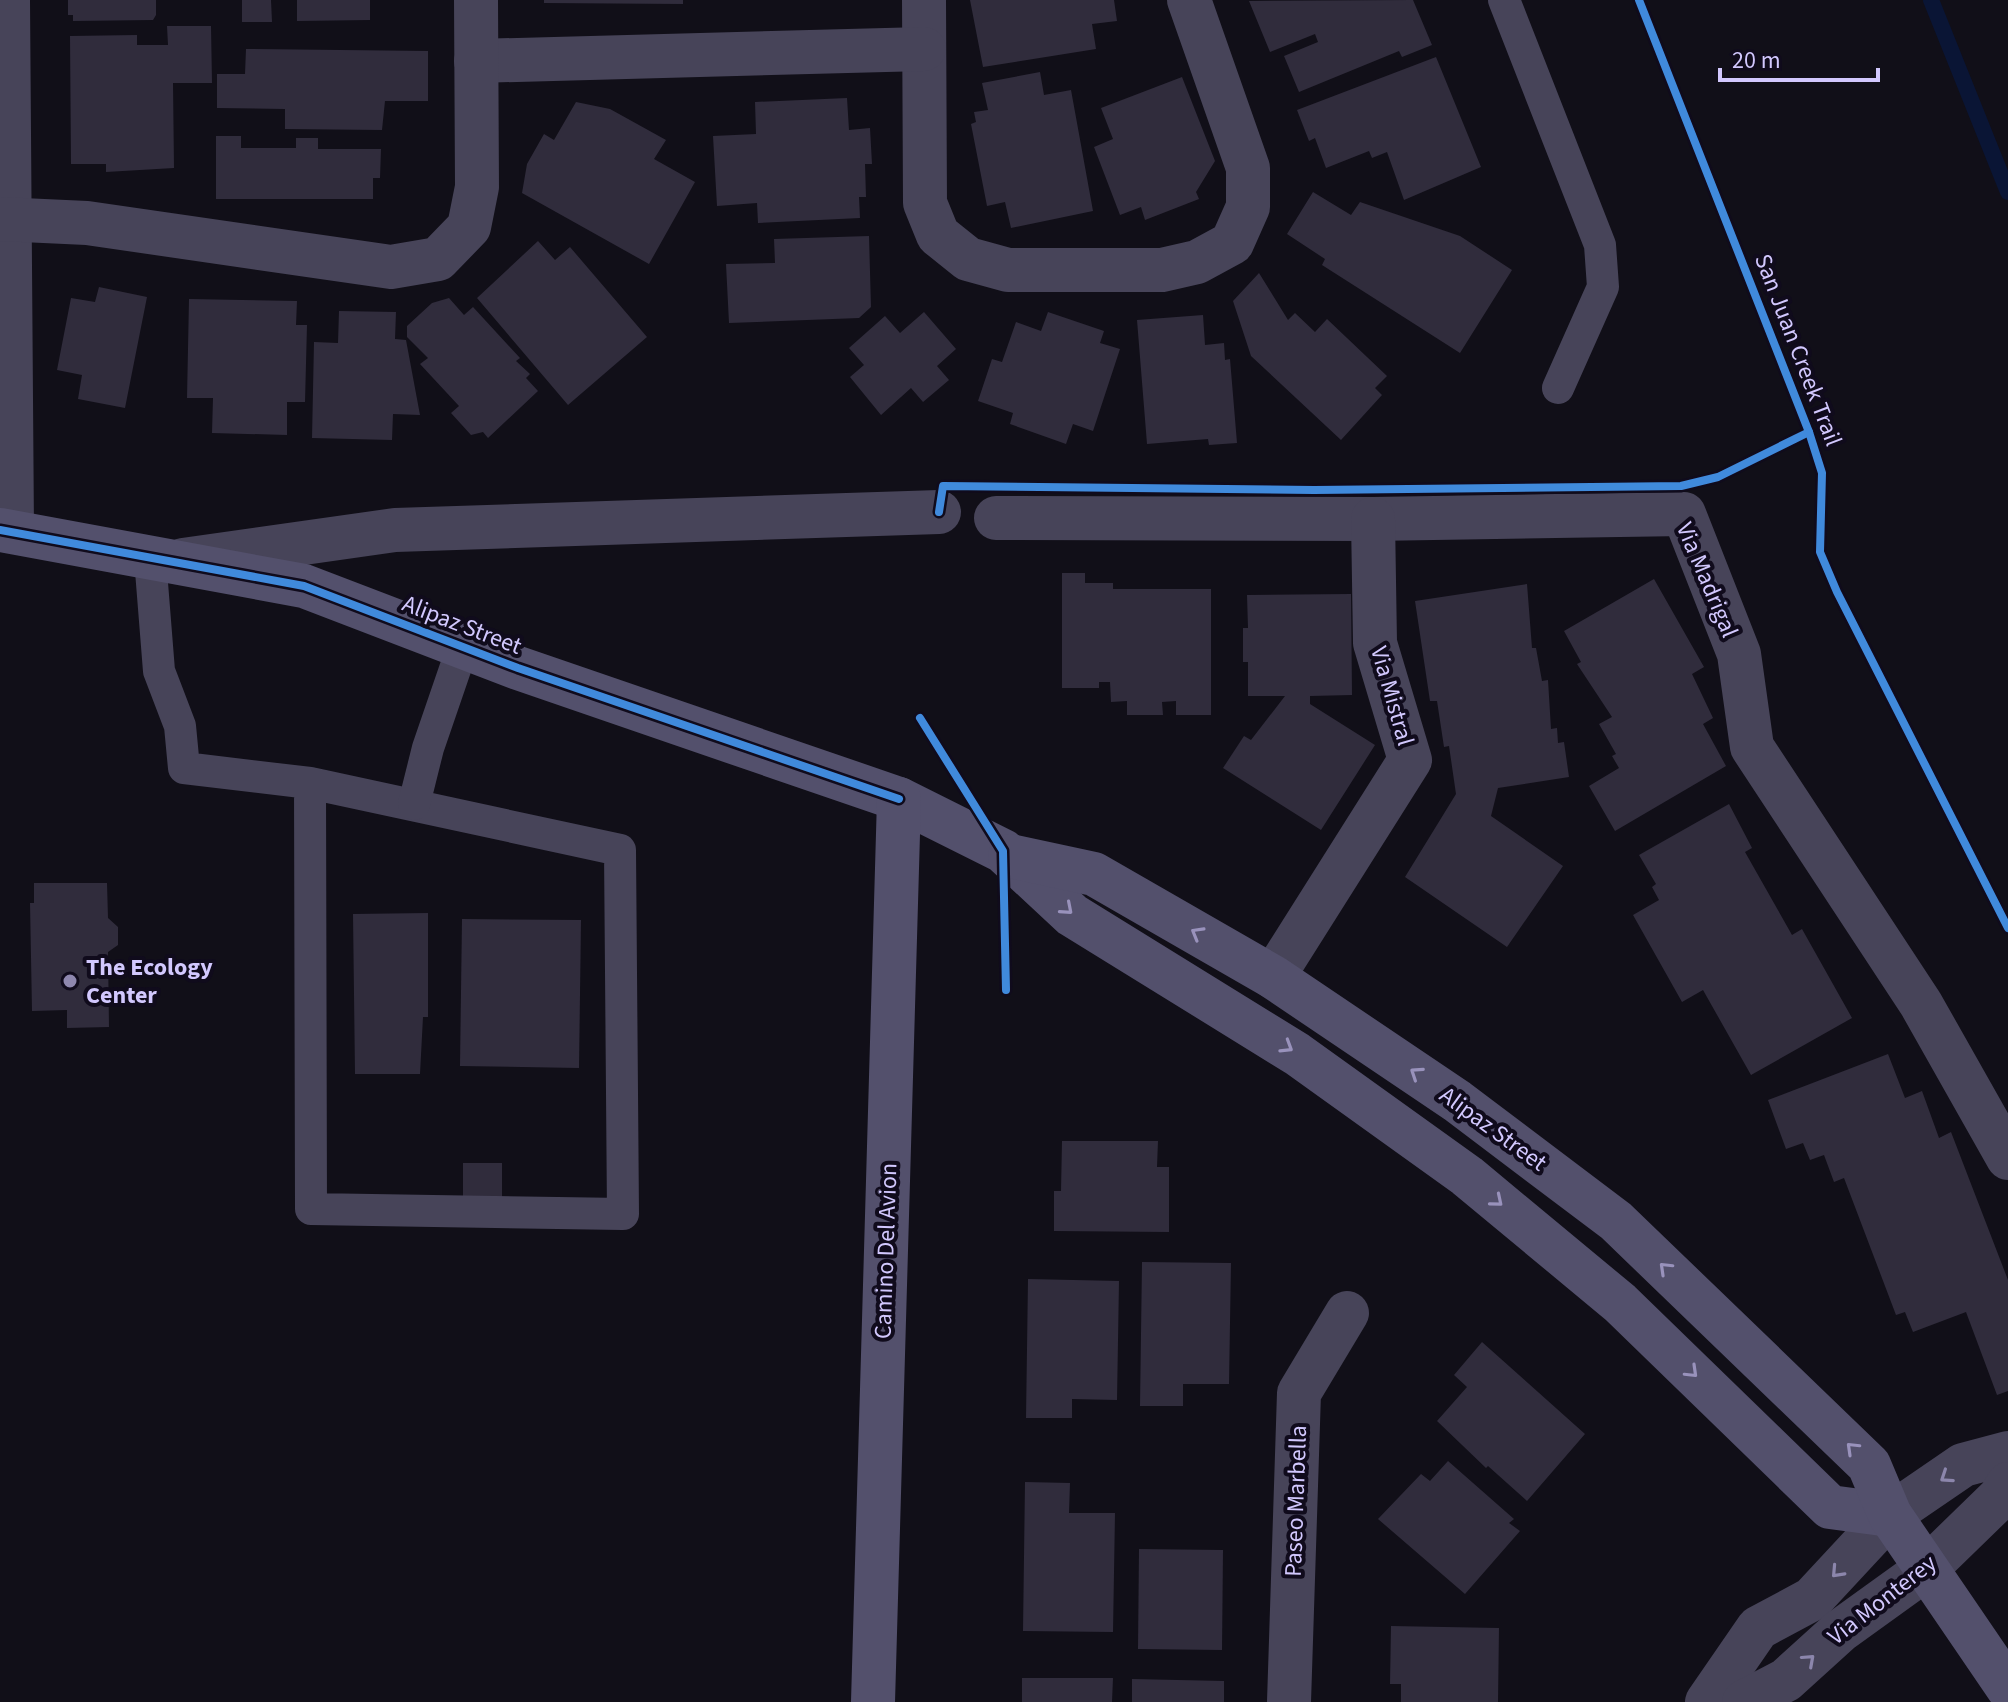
<svg xmlns="http://www.w3.org/2000/svg" width="2008" height="1702" viewBox="0 0 2008 1702" font-family="'Source Sans 3',sans-serif">
<style>
.lines{fill:none;stroke-linecap:round;stroke-linejoin:round}
.stream{stroke:#0a1535;stroke-width:16}
.building{fill:#302c3c}
.lane{stroke:#474459;stroke-width:32}
.street{stroke:#474459;stroke-width:44}
.secondary{stroke:#53506c;stroke-width:44}
.cycleway-casing{stroke:#100b1c;stroke-width:13}
.cycleway{stroke:#408adc;stroke-width:8}
.oneway{stroke:#9992bc}
.oneway2{stroke:#8c86ac}
.poi-dot{fill:#8e87ae;stroke:#100b1c;stroke-width:3}
.labels{text-anchor:middle;dominant-baseline:central;stroke-width:8;stroke-linejoin:round;paint-order:stroke}
.street-label{font-size:24px;fill:#d2c8fe;stroke:#100b1c}
.poi-label{font-size:24px;font-weight:bold;fill:#d2c8fe;stroke:#100b1c;text-anchor:start}
</style>
<rect width="100%" height="100%" fill="#110f18"/>
<g class="lines">
<polyline class="stream" points="1931,0 2008,192"/>
</g>
<g class="building">
<polygon points="68,0 156,0 156,15 153,20 73,21 73,15 68,15"/>
<polygon points="242,0 271,0 272,22 242,22"/>
<polygon points="297,0 370,0 370,20 297,21"/>
<polygon points="544,0 683,0 683,4 544,3"/>
<polygon points="970,0 1114,0 1117,21 1092,24 1096,49 983,67"/>
<polygon points="1413,0 1432,45 1402,57 1399,51 1299,92 1284,56 1318,42 1315,34 1270,52 1249,1"/>
<polygon points="167,26 211,26 212,83 173,83 174,168 106,172 106,164 71,164 70,36 137,35 137,45 168,45"/>
<polygon points="246,49 428,51 428,101 385,101 382,130 285,129 285,109 217,108 217,74 245,74"/>
<polygon points="1436,57 1481,167 1404,200 1387,152 1372,158 1369,151 1326,168 1315,138 1309,141 1297,110"/>
<polygon points="1040,72 1044,95 1071,90 1093,211 1011,228 1005,202 987,206 971,124 976,122 974,112 988,110 982,83"/>
<polygon points="1182,77 1215,161 1196,192 1199,199 1145,220 1141,207 1120,215 1094,147 1113,139 1101,108"/>
<polygon points="847,98 849,130 870,128 872,164 865,164 866,197 859,197 860,218 758,223 757,203 717,206 713,136 756,134 755,102"/>
<polygon points="576,102 610,109 666,140 654,159 695,182 649,264 522,193 527,164 544,134 554,140"/>
<polygon points="216,136 241,136 241,148 296,148 296,138 318,138 318,149 381,149 380,178 373,178 373,199 216,199"/>
<polygon points="1313,192 1351,215 1360,202 1460,236 1512,270 1460,353 1322,265 1325,259 1287,234"/>
<polygon points="869,236 871,307 859,318 729,323 726,264 775,263 774,239"/>
<polygon points="538,241 555,260 570,247 647,337 568,405 477,298"/>
<polygon points="1259,273 1288,320 1295,313 1315,332 1327,319 1387,376 1375,388 1382,395 1341,440 1251,356 1233,301"/>
<polygon points="99,287 147,297 125,408 78,399 82,375 57,370 71,298 95,302"/>
<polygon points="449,298 464,315 473,307 520,358 516,361 530,374 526,378 538,391 488,438 483,432 471,435 451,413 459,406 420,364 428,358 407,337 407,326 432,303"/>
<polygon points="189,299 297,301 296,325 307,325 305,402 287,402 287,435 212,433 213,398 187,398"/>
<polygon points="339,311 396,312 395,339 406,340 420,415 393,414 392,440 312,438 314,342 338,343"/>
<polygon points="924,312 956,349 937,366 949,380 923,402 911,388 881,415 850,377 864,365 849,348 885,316 900,333"/>
<polygon points="1048,312 1104,331 1100,343 1120,349 1093,431 1073,424 1066,444 1010,424 1013,413 978,401 992,359 1002,362 1016,322 1041,331"/>
<polygon points="1203,315 1205,345 1224,343 1225,360 1230,359 1237,443 1209,445 1208,439 1147,444 1137,320"/>
<polygon points="1062,573 1085,573 1085,583 1113,583 1113,589 1211,589 1211,715 1176,715 1176,701 1162,702 1163,715 1127,715 1127,701 1111,702 1110,682 1099,682 1099,688 1062,688"/>
<polygon points="1654,579 1704,667 1692,674 1713,718 1703,724 1726,766 1615,831 1589,786 1619,768 1612,756 1616,754 1599,724 1612,717 1577,664 1581,662 1564,631"/>
<polygon points="1527,584 1532,648 1536,648 1542,681 1548,680 1551,729 1557,728 1558,743 1564,742 1569,777 1498,788 1491,816 1563,866 1507,947 1405,877 1456,794 1449,746 1444,747 1437,701 1430,701 1415,601"/>
<polygon points="1351,594 1352,695 1310,696 1310,704 1375,745 1321,830 1223,768 1244,736 1251,740 1285,696 1248,696 1248,662 1243,662 1243,628 1248,628 1247,595"/>
<polygon points="1729,804 1752,848 1745,852 1792,935 1802,929 1852,1018 1751,1075 1703,990 1682,1002 1633,915 1659,900 1652,887 1656,884 1639,855"/>
<polygon points="34,883 107,883 108,918 118,927 118,945 108,952 109,1027 67,1028 67,1010 32,1011 30,903 34,903"/>
<polygon points="428,913 428,1017 423,1017 420,1074 355,1074 353,914"/>
<polygon points="462,919 581,920 579,1068 460,1066"/>
<polygon points="1888,1054 1905,1098 1922,1091 1939,1138 1951,1132 2008,1280 2008,1391 1997,1395 1966,1312 1913,1332 1905,1312 1896,1315 1844,1178 1834,1182 1824,1155 1810,1160 1803,1143 1786,1149 1768,1100"/>
<polygon points="1062,1141 1158,1141 1157,1167 1169,1167 1169,1232 1054,1231 1054,1191 1061,1191"/>
<rect x="463" y="1163" width="39" height="47"/>
<polygon points="1142,1262 1231,1263 1229,1384 1183,1384 1183,1406 1140,1406"/>
<polygon points="1028,1279 1119,1281 1117,1400 1072,1399 1072,1418 1026,1418"/>
<polygon points="1482,1342 1585,1434 1527,1501 1488,1466 1486,1468 1437,1421 1467,1387 1454,1375"/>
<polygon points="1448,1461 1514,1519 1509,1523 1520,1531 1465,1594 1378,1519 1421,1474 1430,1481"/>
<polygon points="1025,1482 1070,1483 1069,1513 1115,1513 1113,1632 1023,1631"/>
<polygon points="1139,1549 1223,1550 1222,1650 1138,1649"/>
<polygon points="1391,1626 1499,1628 1498,1702 1401,1702 1401,1684 1390,1684"/>
<polygon points="1022,1678 1113,1678 1112,1702 1022,1702"/>
<polygon points="1132,1679 1224,1681 1224,1702 1132,1702"/>
</g>
<g class="lines">
<g class="lane">
<polyline points="1504,0 1600,245 1603,287 1558,388"/>
<polyline points="150,558 159,671 180,726 184,768 310,783 311,1209 623,1214 620,850 310,783"/>
<polyline points="414,804 428,748 463,646"/>
</g>
<g class="street">
<polyline points="8,0 12,531"/>
<polyline points="924,0 925,203 938,235 968,259 1008,270 1162,270 1197,262 1232,243 1248,207 1248,168 1189,0"/>
<polyline points="476,61 924,49"/>
<polyline points="0,219 87,223 391,267 438,259 469,227 477,187 476,0"/>
<polyline points="996,518 1373,519 1684,514 1739,654 1752,747 1921,1004 2008,1158"/>
<polyline points="183,560 395,530 939,512"/>
<polyline points="1273,977 1410,760 1375,643 1373,519"/>
<polyline points="1289,1702 1299,1393 1347,1313"/>
<polyline points="1707,1702 1758,1628 1812,1599 1890,1515 1963,1465 2008,1453"/>
<polyline points="1744,1702 1786,1680 1840,1631 1926,1569 2000,1497 2008,1484"/>
</g>
<g class="secondary">
<polyline points="0,530 304,586 518,668 899,799 1003,851 1072,915 1297,1054 1467,1176 1620,1303 1830,1507 1890,1515"/>
<polyline points="1010,856 1094,874 1273,977 1457,1101 1616,1221 1869,1465 1890,1515 2008,1688"/>
<polyline points="873,1702 899,799"/>
</g>
<defs>
<g id="cycleway">
<polyline points="1639,0 1809,432 1822,473 1820,552 1837,592 2008,928"/>
<polyline points="939,512 943,486 1314,490 1681,486 1718,477 1809,432"/>
<polyline points="0,530 304,586 518,668 899,799"/>
<polyline points="920,718 1003,851 1006,990"/>
</g>
</defs>
<use href="#cycleway" class="cycleway-casing"/>
<use href="#cycleway" class="cycleway"/>
</g>
<defs><path id="oneway-chevron" d="M-2-3.5L2.5 0L-2 3.5" fill="none" stroke-width="1.6" stroke-linecap="round" stroke-linejoin="round" transform="scale(2)"/></defs>
<g class="oneway">
<use href="#oneway-chevron" transform="translate(1067 909) rotate(41)"/>
<use href="#oneway-chevron" transform="translate(1197 933) rotate(-150)"/>
<use href="#oneway-chevron" transform="translate(1287 1047) rotate(32)"/>
<use href="#oneway-chevron" transform="translate(1416 1073) rotate(-146)"/>
<use href="#oneway-chevron" transform="translate(1497 1201) rotate(40)"/>
<use href="#oneway-chevron" transform="translate(1665 1268) rotate(-136)"/>
<use href="#oneway-chevron" transform="translate(1692 1372) rotate(44)"/>
<use href="#oneway-chevron" transform="translate(1852 1448) rotate(-136)"/>
</g>
<g class="oneway2">
<use href="#oneway-chevron" transform="translate(1946 1477) rotate(146)"/>
<use href="#oneway-chevron" transform="translate(1837 1572) rotate(133)"/>
<use href="#oneway-chevron" transform="translate(1809 1660) rotate(-42)"/>
</g>
<circle class="poi-dot" cx="70" cy="981" r="8"/>
<g class="labels">
<g class="street-label">
<text transform="translate(1798 350) rotate(69)">San Juan Creek Trail</text>
<text transform="translate(1707 580) rotate(67)">Via Madrigal</text>
<text transform="translate(462 625) rotate(21)">Alipaz Street</text>
<text transform="translate(1392 696) rotate(74)">Via Mistral</text>
<text transform="translate(1493 1129) rotate(36)">Alipaz Street</text>
<text transform="translate(886 1251) rotate(-88)">Camino Del Avion</text>
<text transform="translate(1296 1501) rotate(-88)">Paseo Marbella</text>
<text transform="translate(1882 1600) rotate(-38)">Via Monterey</text>
</g>
<g class="poi-label">
<text x="86" y="967">The Ecology<tspan x="86" dy="28">Center</tspan></text>
</g>
</g>
<path d="M1720 68v12h158v-12" fill="none" stroke="#d2c8fe" stroke-width="4"/>
<text x="1732" y="68" font-size="24" fill="#d2c8fe" stroke="#100b1c" stroke-width="6" paint-order="stroke">20 m</text>
</svg>
